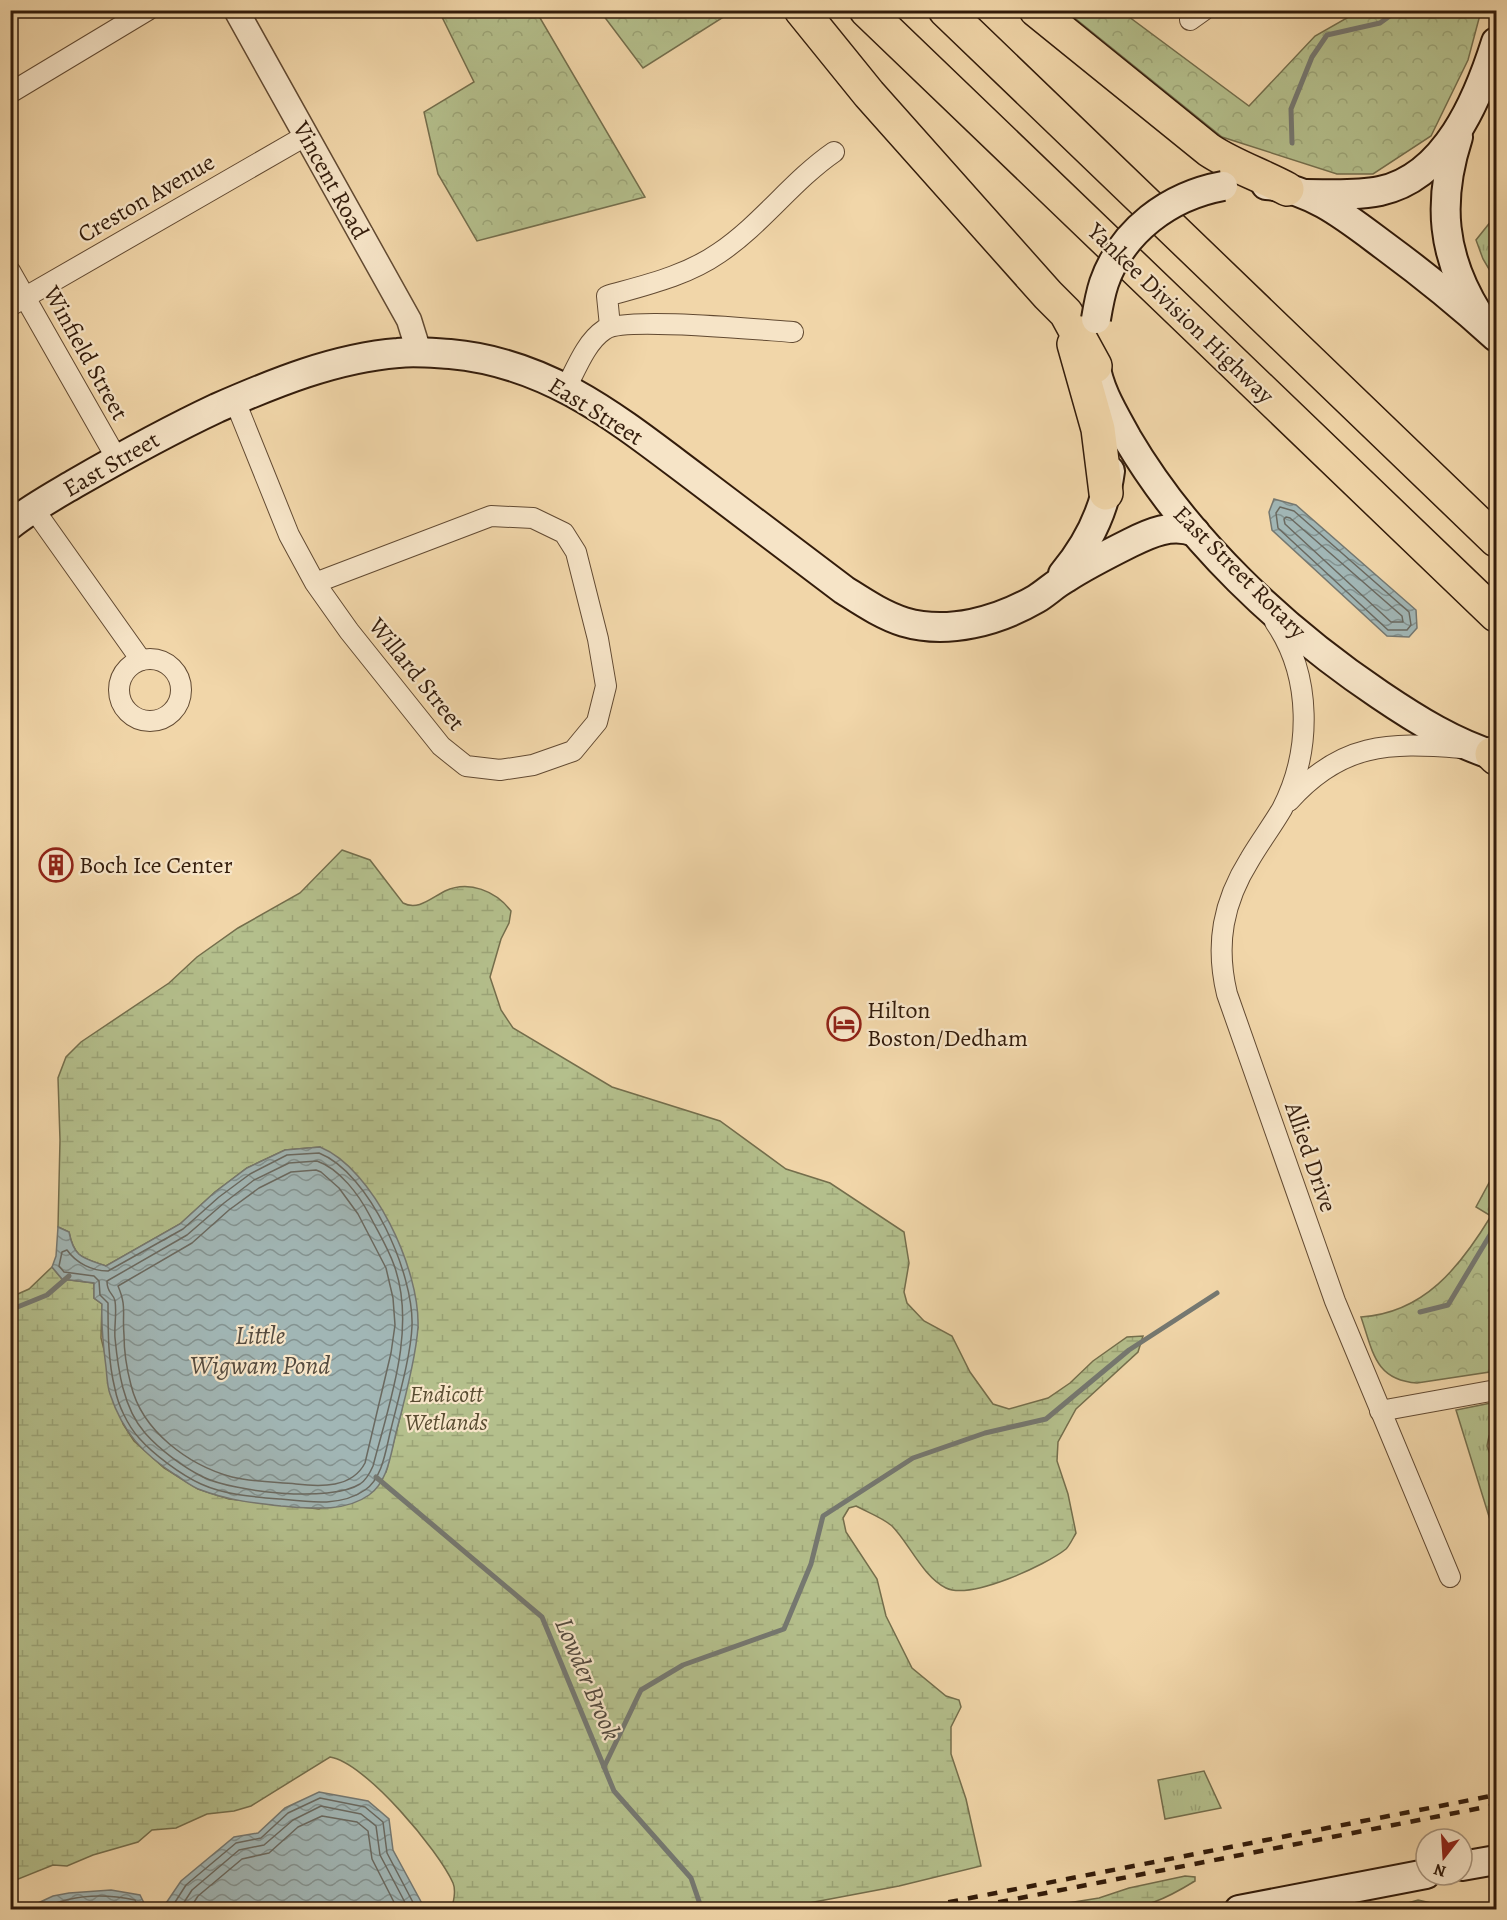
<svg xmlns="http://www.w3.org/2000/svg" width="1507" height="1920" viewBox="0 0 1507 1920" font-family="Alegreya,serif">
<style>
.grass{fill:url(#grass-tufts);stroke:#746e4c;stroke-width:1.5}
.forest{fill:url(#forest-crowns);stroke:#746e4c;stroke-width:1.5}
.wetland{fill:url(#wetland-marsh);stroke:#746e4c;stroke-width:1.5}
.water{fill:url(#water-waves);stroke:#757871;stroke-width:1.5}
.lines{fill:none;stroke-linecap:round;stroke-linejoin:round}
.shore{stroke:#6a6960;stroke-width:1.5}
.stream{stroke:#757871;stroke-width:5}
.minor-casing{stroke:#624a32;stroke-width:22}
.tertiary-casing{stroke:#624a32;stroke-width:27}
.secondary-casing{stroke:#331c0b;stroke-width:32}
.motorway-casing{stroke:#331c0b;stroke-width:36}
.minor{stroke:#f6e4c7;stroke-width:20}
.tertiary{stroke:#f6e4c7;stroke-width:24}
.secondary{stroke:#f6e4c7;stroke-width:28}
.motorway{stroke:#f1d6a9;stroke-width:33}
.rail{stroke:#331c0b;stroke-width:4.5;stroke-dasharray:10 10;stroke-linecap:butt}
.secondary-bridge-casing{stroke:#331c0b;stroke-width:32;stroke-linecap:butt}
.secondary-bridge{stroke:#f6e4c7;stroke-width:28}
.labels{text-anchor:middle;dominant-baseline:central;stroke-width:4.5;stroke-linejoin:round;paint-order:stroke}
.street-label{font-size:24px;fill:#331c0b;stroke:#f6e4c7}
.poi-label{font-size:24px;fill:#331c0b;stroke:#f6e4c7;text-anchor:start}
.park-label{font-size:24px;font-style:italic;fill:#5a4d32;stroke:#f6e4c7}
.water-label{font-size:26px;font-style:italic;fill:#544a3e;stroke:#f6e4c7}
</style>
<defs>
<pattern id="grass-tufts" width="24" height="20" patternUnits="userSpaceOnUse" patternTransform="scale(1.5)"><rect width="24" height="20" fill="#b4bf8c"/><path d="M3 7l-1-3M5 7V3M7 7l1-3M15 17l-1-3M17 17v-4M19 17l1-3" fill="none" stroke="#9ba477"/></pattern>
<pattern id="forest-crowns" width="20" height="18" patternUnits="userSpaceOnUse" patternTransform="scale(1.5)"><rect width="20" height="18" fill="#b4bf8c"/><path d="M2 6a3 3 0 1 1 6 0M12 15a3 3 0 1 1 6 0" fill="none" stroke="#9ba477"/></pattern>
<pattern id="wetland-marsh" width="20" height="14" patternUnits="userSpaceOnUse" patternTransform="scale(1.5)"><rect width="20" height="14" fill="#b4bf8c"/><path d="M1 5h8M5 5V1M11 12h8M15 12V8" fill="none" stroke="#9ba477"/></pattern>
<pattern id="water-waves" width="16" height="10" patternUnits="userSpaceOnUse" patternTransform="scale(1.5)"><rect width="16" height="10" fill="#a1b6b5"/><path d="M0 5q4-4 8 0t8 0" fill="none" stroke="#849391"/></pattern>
</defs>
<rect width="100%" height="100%" fill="#f1d6a9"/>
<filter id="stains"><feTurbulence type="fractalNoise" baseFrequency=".00333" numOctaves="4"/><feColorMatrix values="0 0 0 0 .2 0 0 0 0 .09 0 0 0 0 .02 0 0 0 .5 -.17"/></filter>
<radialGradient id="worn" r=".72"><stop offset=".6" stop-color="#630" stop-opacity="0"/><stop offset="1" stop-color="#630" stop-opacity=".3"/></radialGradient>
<g class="grass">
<polygon points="1496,215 1496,281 1483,259 1476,240"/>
<polygon points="1496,1402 1496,1426 1489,1436 1487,1446 1496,1470 1496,1539 1456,1410"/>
<polygon points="1204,1771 1221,1808 1165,1819 1158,1780"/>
</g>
<g class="forest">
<polygon points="439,11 536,11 645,197 477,241 438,174 424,112 474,82"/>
<polygon points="600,11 733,11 643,68"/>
<polygon points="1066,11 1121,11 1249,106 1315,36 1359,11 1481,11 1468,60 1431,136 1373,174 1337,174 1222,137"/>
<path d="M 1489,1183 L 1496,1185 L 1496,1371 L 1417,1383 C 1375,1380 1373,1352 1361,1317 C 1424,1313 1460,1267 1491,1216 L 1476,1207 Z"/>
</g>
<g class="wetland">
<path d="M 342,850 L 370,860 L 403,903 C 418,911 431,898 445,891 C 469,880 496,891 511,911 L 509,923 L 501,939 L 490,977 L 501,1010 L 513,1028 L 612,1087 L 720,1121 L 786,1169 L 830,1183 L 904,1232 L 909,1263 L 904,1292 L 907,1303 L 924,1321 L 952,1336 L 970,1372 L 993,1404 L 1009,1409 L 1048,1398 L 1070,1383 L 1093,1361 L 1127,1337 L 1143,1336 L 1138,1352 L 1076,1409 L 1058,1442 L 1057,1461 L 1068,1494 L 1076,1533 C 1073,1538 1070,1545 1066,1549 C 1046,1565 971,1600 946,1588 C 923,1577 909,1543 892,1526 C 883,1518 867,1512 856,1506 L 849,1508 L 843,1518 L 846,1532 L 877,1579 L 886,1616 L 912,1668 L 946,1696 L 959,1700 L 961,1707 L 951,1727 L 951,1754 L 966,1799 L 981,1866 L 899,1886 L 777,1909 L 450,1909 C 454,1904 456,1890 453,1883 C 439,1851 365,1762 330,1757 L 251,1806 L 234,1811 L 207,1814 L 176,1828 L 152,1830 L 138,1842 L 93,1855 L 67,1866 L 53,1865 L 11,1882 L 11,1297 L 29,1289 L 52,1267 L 62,1279 L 94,1283 L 94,1298 L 102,1304 L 101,1338 L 123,1424 L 134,1441 L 164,1468 L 198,1489 L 229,1499 L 319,1509 L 386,1472 L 401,1413 L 418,1327 L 320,1147 L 285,1150 L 247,1168 L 215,1192 L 180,1224 L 106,1266 C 83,1258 74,1258 69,1232 L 58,1227 L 60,1140 L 58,1078 L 66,1057 L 81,1042 L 169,983 L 197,957 L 238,928 L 300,893 Z"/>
<path d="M 1185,1876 L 1195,1877 L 1195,1881 C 1182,1889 1168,1897 1154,1902 C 1116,1916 1070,1910 1030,1909 L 1099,1898 L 1129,1888 Z"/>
<polygon points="1418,1900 1436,1904 1436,1909 1395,1909 1401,1905"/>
</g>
<g class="water">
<polygon points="1274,499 1296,505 1416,610 1417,628 1409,637 1387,636 1272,530 1269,512"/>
<path d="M 320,1147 C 374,1169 420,1270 418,1327 C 416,1357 405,1399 397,1429 C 391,1451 389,1481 369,1495 C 344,1513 309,1508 281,1506 C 253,1503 227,1500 201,1490 C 192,1487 185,1481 177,1476 C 143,1454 123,1433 110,1394 C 107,1386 107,1376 106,1367 C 103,1345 101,1326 102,1304 L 94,1298 L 94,1283 L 62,1279 L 52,1267 L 56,1256 L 58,1227 L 69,1232 C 74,1258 83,1258 106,1266 L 180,1224 L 215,1192 L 247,1168 L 285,1150 Z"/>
<polygon points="319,1792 368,1801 389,1819 393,1850 425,1909 162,1909 181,1881 234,1837 258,1833 285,1808"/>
<polygon points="111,1890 140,1895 147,1909 25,1909 53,1896 69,1893"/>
</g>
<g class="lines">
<g class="shore">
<polygon points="1280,507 1294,511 1409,612 1411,625 1407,630 1388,630 1278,528 1276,513"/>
<polygon points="1286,517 1290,518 1402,616 1403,622 1391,622 1285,524 1284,519"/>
<path d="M 319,1153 C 370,1173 414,1274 412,1326 C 411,1355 398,1400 391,1429 C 386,1448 383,1478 365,1490 C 341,1507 308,1502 281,1499 C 254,1497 225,1495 201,1484 C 181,1475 153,1454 139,1438 C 128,1426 118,1405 115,1389 C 108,1361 108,1332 108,1303 L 100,1295 L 99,1281 L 94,1276 L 64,1272 L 59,1266 L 62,1252 L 67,1250 C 76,1263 92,1271 108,1271 L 183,1229 L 219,1197 L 250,1174 L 287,1155 Z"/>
<path d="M 317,1161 C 340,1169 359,1195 370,1216 C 378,1232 388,1248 394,1265 C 417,1328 389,1404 373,1466 C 370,1473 366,1480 360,1484 C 330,1503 234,1492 203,1477 C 183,1467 160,1450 145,1433 C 123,1408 118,1369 115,1338 C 114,1326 117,1313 115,1301 C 113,1292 107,1294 107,1281 L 187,1235 L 224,1203 L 254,1180 L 289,1163 Z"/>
<path d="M 316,1170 L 321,1172 L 339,1188 L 358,1214 L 386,1268 L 393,1298 L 395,1325 L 391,1353 L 365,1463 C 352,1488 321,1487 296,1484 C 275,1482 252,1482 232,1477 C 188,1465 142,1431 131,1385 C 127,1370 124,1351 124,1335 C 122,1313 127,1307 118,1286 L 192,1243 L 229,1210 L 259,1188 L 291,1172 Z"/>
<path d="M 39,1910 C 69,1895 103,1893 135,1900 L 140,1910"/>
<path d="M 56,1910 C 72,1905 120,1898 132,1910"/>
<polyline points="170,1910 186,1885 236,1843 261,1838 288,1813 320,1798 365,1807 383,1822 387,1853 417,1910"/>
<polyline points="179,1910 192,1890 239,1850 264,1845 293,1820 321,1806 361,1814 376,1826 380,1855 409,1910"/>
<polyline points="189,1910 198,1896 242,1859 269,1853 298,1827 322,1816 357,1822 368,1831 372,1859 398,1910"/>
</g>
<g class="stream">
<polyline points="1292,143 1291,109 1312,57 1327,35 1380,23 1398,10"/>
<polyline points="10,1310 47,1295 69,1276"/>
<polyline points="1420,1312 1448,1305 1496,1225"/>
<polyline points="376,1477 542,1617 614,1791 691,1878 702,1910"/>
<polyline points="604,1767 641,1690 683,1665 784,1629 811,1564 823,1516 913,1458 985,1433 1046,1419 1129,1350 1217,1293"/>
</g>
<defs>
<g id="minor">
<polyline points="1190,20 1204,10"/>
<polyline points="10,93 148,10"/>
<polyline points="10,271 117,459"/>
<polyline points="10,306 307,135"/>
<path d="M 610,326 L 607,296 C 646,285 686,276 719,253 C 762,224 792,181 834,152"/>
<path d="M 566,388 C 576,369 586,342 604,330 C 622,316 762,330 793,332"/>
<polyline points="235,401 289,535 315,583 349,631 441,746 466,766 500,770 533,765 573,751 597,722 606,686 598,639 576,552 564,533 533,518 491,516 315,583"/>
<polyline points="33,508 141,660"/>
<path d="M 1275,622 C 1312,676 1312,751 1282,809 C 1272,826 1260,842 1250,859 C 1223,902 1215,944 1227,994 L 1335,1301 L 1450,1577"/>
<circle cx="150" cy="690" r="31"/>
<path d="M 1289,801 C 1341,743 1388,742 1461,748"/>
<polyline points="1380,1411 1496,1390"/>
</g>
<polyline id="tertiary" points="236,10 409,320 419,352"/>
<g id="secondary">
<path d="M 1458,137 C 1437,202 1442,256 1478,314"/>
<path d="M 1266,185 C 1312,188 1351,221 1386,247 C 1424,275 1461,305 1496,337"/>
<path d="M 1306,194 C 1330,194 1356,196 1380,191 C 1446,177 1478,99 1496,42"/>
<path d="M 1095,363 C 1099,391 1114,414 1127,438 C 1187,540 1282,629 1380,695 C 1417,720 1454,743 1496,756"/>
<path d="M 10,525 C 30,509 52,497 74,484 C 121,457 168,431 217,408 C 274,383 335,358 398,353 C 415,351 432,353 450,354 C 552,363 621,422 700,481 C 748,517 796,554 844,590 C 863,602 882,615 904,622 C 948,635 998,621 1036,599 C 1046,593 1055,584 1066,578 C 1086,565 1108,554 1130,543 C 1150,533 1172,523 1195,532"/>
<path d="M 1063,574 C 1088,544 1105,510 1110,471"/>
<polyline points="1462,1866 1496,1860"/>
<polyline points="1239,1910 1426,1874"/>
</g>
<g id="motorway">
<polyline points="801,10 869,94 1048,295 1066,313 1095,366"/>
<polyline points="866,10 1496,615"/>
<polyline points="945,10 1496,540"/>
<path d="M 1036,10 L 1209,150 C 1233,166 1261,175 1287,189"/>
<polyline points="1074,344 1098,429 1106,493"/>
<polyline points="1492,754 1496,758"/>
</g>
</defs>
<use href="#minor" class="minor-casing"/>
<use href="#tertiary" class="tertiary-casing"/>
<use href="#secondary" class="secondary-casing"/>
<use href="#motorway" class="motorway-casing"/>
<use href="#minor" class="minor"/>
<use href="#tertiary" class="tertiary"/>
<use href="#secondary" class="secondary"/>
<use href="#motorway" class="motorway"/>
<g class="rail">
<polyline points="909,1910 1496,1795"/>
<polyline points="959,1910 1496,1805"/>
</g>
<defs>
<path id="secondary-bridge" d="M 1096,319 C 1098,307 1100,295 1104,283 C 1122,231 1169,196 1223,186"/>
</defs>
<use href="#secondary-bridge" class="secondary-bridge-casing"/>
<use href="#secondary-bridge" class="secondary-bridge"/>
</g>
<defs>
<symbol id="building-ring" viewBox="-11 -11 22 22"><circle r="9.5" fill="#f6e4c7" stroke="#8f2418" stroke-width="1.5"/><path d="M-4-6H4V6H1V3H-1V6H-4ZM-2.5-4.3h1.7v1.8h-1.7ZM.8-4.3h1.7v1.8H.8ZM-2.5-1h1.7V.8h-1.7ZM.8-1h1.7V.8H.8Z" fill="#8f2418"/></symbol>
<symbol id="hotel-ring" viewBox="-11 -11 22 22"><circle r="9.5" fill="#f6e4c7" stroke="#8f2418" stroke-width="1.5"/><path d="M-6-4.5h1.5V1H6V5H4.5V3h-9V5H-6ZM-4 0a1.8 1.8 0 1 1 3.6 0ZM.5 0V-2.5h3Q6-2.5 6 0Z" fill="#8f2418"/></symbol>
</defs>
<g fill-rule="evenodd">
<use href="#building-ring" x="37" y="846" width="38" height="38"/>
<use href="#hotel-ring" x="825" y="1005" width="38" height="38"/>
</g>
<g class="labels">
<g class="street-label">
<text transform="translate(331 180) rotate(61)">Vincent Road</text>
<text transform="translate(146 198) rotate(-30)">Creston Avenue</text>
<text transform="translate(1181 313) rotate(44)">Yankee Division Highway</text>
<text transform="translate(86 353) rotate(61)">Winfield Street</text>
<text transform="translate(596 411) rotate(32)">East Street</text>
<text transform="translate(111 464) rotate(-30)">East Street</text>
<text transform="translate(1240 572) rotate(45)">East Street Rotary</text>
<text transform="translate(417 674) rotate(51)">Willard Street</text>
<text transform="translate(1311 1157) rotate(71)">Allied Drive</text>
</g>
<g class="poi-label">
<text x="79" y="865">Boch Ice Center</text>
<text x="867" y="1010">Hilton<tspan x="867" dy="28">Boston/Dedham</tspan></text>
</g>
<g class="park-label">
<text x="446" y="1394">Endicott<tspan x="446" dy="28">Wetlands</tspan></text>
</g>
<g class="water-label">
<text x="260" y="1335">Little<tspan x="260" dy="30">Wigwam Pond</tspan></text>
<text transform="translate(588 1679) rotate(67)">Lowder Brook</text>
</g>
</g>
<rect width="1507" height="1920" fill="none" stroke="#f1d6a9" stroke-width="36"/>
<rect x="12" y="12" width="1483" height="1896" fill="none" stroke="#331c0b" stroke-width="3"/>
<rect x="18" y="18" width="1471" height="1884" fill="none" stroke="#331c0b" stroke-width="1.5"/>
<g transform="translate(1444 1857) rotate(197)"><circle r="28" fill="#f6e4c7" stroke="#a8947c" stroke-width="1.5"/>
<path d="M0-4.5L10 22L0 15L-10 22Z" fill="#8f2418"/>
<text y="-9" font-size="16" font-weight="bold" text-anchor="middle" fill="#331c0b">N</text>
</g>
<rect width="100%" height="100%" filter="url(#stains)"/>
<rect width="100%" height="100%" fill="url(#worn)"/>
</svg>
